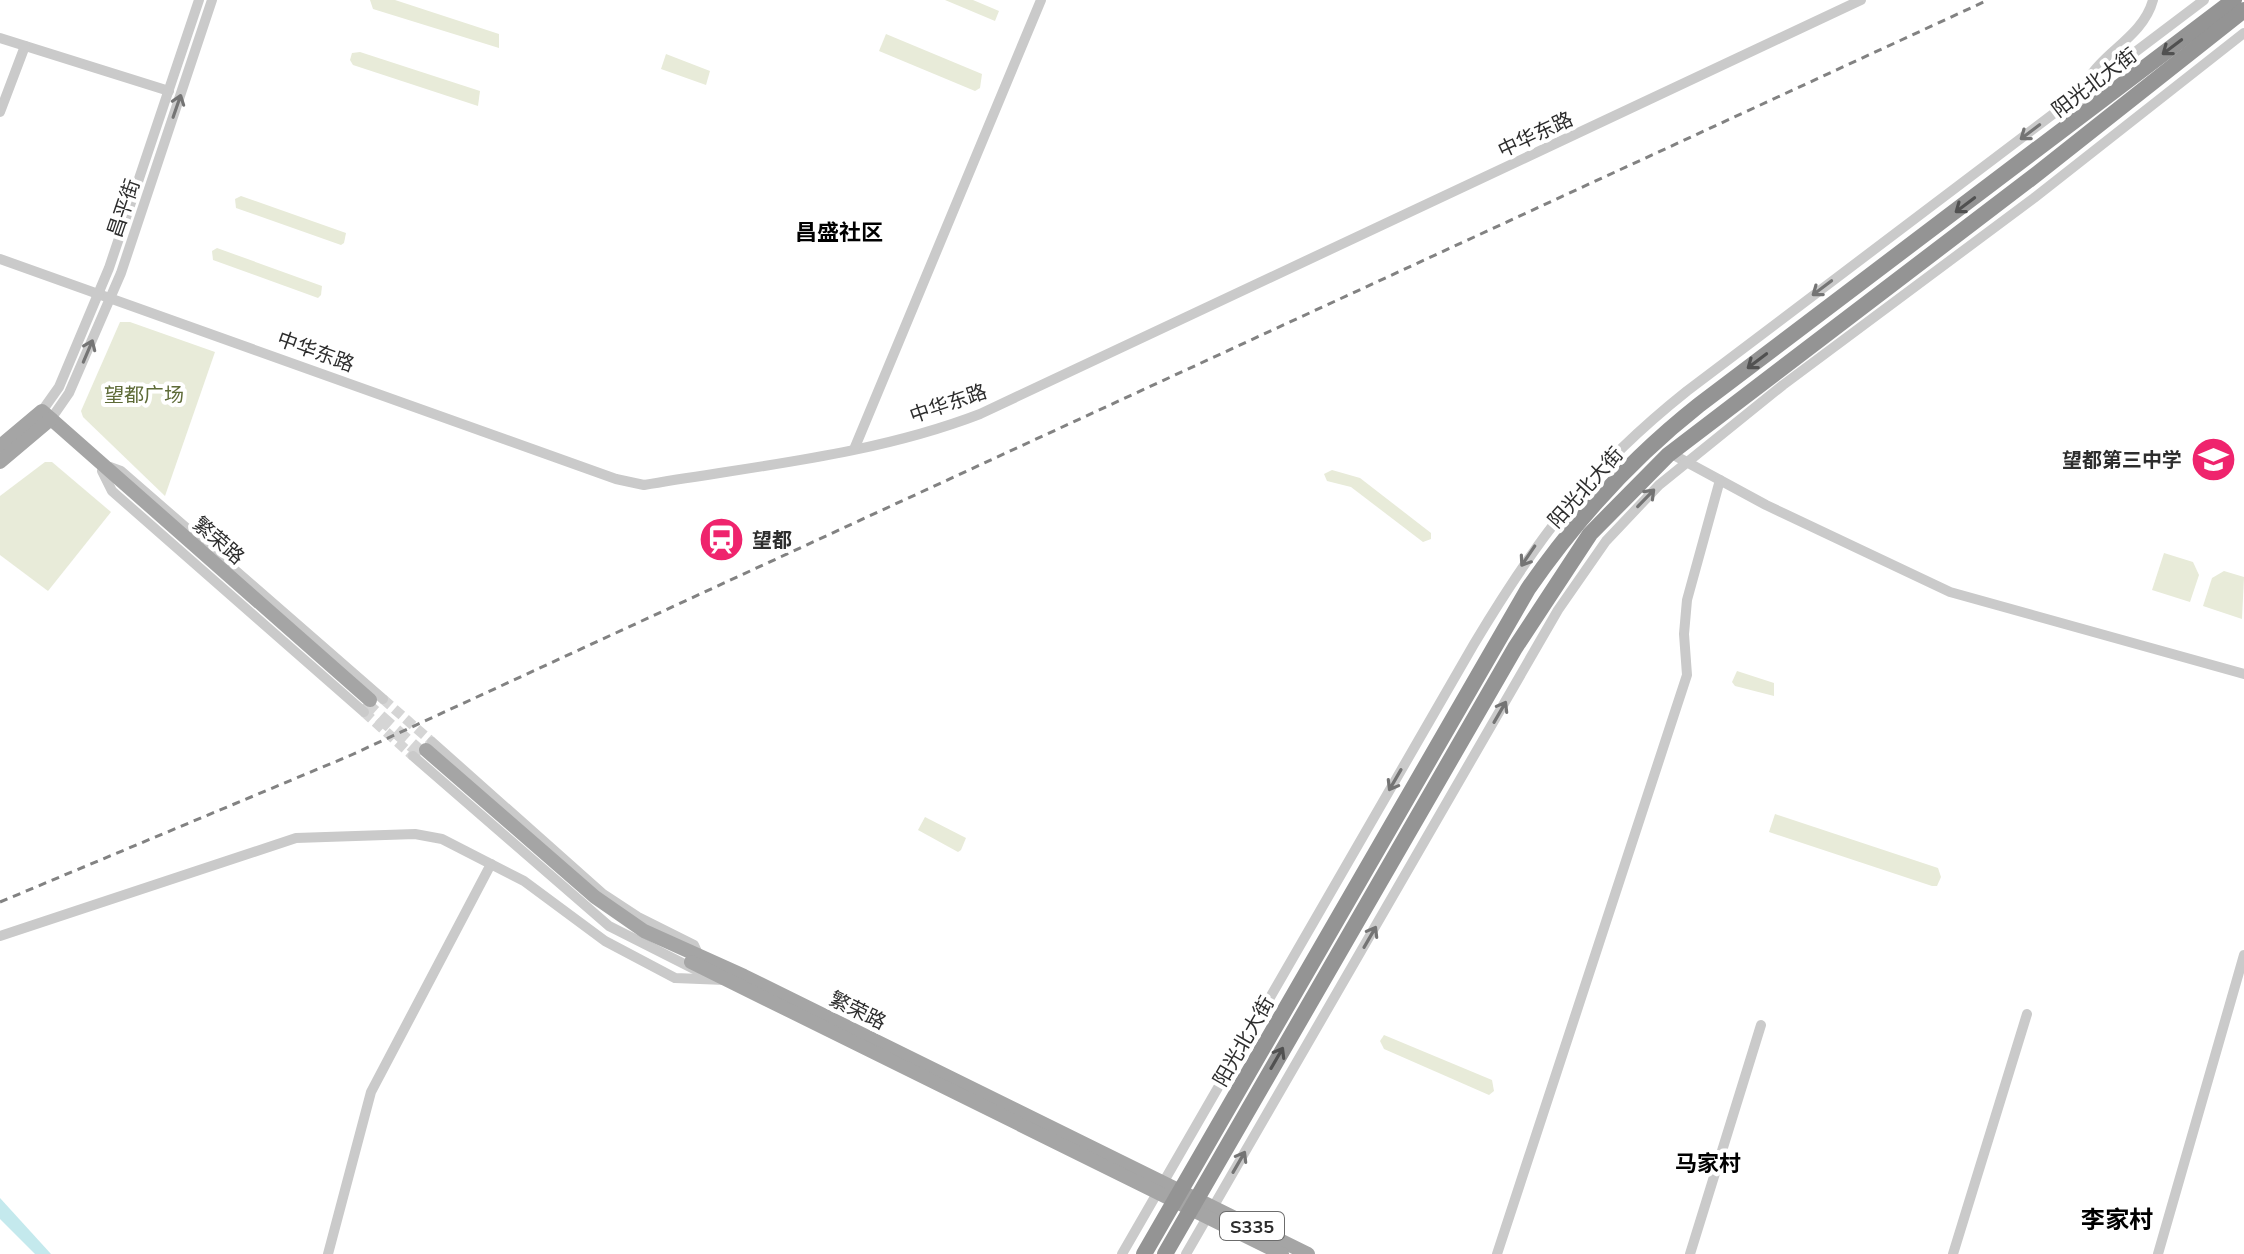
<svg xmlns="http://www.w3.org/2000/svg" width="2244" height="1254" font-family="Mulish,'Noto Sans SC',sans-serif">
<rect width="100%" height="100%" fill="#fff"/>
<g fill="#e8ebd9">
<polygon points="370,0 395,0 499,34 499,48 373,9"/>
<polygon points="945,0 973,0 999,11 995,21"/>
<polygon points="886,34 982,74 980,88 975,91 879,51"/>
<polygon points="360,52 480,91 478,106 353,65 350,60 352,53"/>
<polygon points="666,54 710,71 706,85 661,69"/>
<polygon points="241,196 346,233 344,243 341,245 236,208 235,199"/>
<polygon points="217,248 322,286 321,295 318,298 213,260 212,251"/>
<polygon points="120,322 130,322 215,352 165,496 83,417 81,411"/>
<polygon points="45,462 52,462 111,512 48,591 0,555 0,496"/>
<polygon points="1332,470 1360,478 1431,533 1431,539 1423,542 1351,487 1327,481 1324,474"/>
<polygon points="2164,553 2193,562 2199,575 2190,602 2152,590"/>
<polygon points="2224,571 2244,577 2242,619 2203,606 2212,578"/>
<polygon points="1737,671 1774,683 1774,696 1735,686 1732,682"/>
<polygon points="1775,814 1938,868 1941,877 1937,886 1932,886 1769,832"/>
<polygon points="925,817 966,838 961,850 958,852 918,830"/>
<polygon points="1384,1035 1492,1080 1494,1091 1489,1095 1384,1049 1380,1041"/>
</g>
<polygon fill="#c4e9ed" points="0,1198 51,1254 35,1254 0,1219"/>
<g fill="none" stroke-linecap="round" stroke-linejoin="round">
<g stroke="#d5d5d5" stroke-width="10" stroke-dasharray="10 5" stroke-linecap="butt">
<polyline points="383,699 432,742"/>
<polyline points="364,712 413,756"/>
</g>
<polyline stroke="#d5d5d5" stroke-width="14" stroke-dasharray="14 7" stroke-linecap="butt" points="364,703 422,754"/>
<g stroke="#cacaca" stroke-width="10">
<polyline points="0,38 169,91"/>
<path d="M2087 111C2070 62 2140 49 2153 0"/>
<polyline points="0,112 25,46"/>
<path d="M0 259 616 479 644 485C755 466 874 455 980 414L1861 0"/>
<polyline points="42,411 59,387 109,268 199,0"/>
<polyline points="51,419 69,393 121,273 212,0"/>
<polyline points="855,447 1041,0"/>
<polyline points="1670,453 1766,505 1950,592 2244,674"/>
<polyline points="110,467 121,471 383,699"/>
<polyline points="102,471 112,491 364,712"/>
<polyline points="432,742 603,894 638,917 694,945 699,956"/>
<polyline points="413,756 609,926 700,972"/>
<polyline points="0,936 296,838 415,834 442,839 524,881 605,941 675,978 725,980"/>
<polyline points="328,1254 371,1092 491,864"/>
<path d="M1122 1254 1474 644C1538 537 1589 469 1687 391L2204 0"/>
<polyline points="1186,1254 1558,610 1606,541 1659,485 1783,385 2034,198 2244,33"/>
<polyline points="1497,1254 1687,675 1684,634 1687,600 1720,480"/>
<polyline points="1690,1254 1761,1025"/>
<polyline points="1953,1254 2027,1014"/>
<polyline points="2158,1254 2244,955"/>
</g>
<g stroke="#a5a5a5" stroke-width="14">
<polyline points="0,446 42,411 370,700"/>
<polyline points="0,462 51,419"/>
<polyline points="426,750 595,897 644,931 744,976 1308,1254"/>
<polyline points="691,962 1282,1254"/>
</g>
<g stroke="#949494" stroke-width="16">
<path d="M1144 1254 1528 589C1577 518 1632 458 1699 405L2234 0"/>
<polyline points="1165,1254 1515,648 1590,534 1668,455 2038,173 2244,10"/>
</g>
<polyline stroke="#828282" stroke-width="3" stroke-dasharray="8 6" stroke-linecap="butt" points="0,902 349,756 1988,0"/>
</g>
<defs><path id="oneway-shaft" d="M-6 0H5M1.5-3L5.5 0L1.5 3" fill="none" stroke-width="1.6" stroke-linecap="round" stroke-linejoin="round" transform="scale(2)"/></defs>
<g stroke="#515151">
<use href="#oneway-shaft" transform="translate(2172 47) rotate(143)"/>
<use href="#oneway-shaft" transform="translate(1965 205) rotate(143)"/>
<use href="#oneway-shaft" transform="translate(1757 361) rotate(143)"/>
<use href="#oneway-shaft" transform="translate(1277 1058) rotate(-60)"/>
</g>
<g stroke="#747474">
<use href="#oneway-shaft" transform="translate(177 106) rotate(-71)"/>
<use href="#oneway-shaft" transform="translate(2030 132) rotate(143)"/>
<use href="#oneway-shaft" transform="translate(1822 288) rotate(143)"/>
<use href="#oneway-shaft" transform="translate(88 351) rotate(-67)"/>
<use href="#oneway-shaft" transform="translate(1646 498) rotate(-46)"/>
<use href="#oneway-shaft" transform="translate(1528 556) rotate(124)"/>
<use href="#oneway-shaft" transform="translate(1500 712) rotate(-60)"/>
<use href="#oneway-shaft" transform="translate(1395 780) rotate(120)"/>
<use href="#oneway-shaft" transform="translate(1370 937) rotate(-60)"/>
<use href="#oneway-shaft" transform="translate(1239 1162) rotate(-60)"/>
</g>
<defs>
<symbol id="school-disc" viewBox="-11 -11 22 22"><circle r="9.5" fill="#ef246d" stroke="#fff"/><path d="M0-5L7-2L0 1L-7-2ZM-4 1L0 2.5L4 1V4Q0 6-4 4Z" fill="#fff"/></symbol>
<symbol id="station-disc" viewBox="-11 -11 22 22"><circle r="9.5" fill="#ef246d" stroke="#fff"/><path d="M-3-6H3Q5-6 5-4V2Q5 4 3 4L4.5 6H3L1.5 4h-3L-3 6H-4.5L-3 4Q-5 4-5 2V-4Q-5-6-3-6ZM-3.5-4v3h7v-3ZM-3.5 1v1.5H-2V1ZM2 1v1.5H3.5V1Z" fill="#fff"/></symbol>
</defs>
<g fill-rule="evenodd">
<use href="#school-disc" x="2188" y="434" width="51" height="51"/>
<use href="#station-disc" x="696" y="514" width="51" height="51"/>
</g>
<g text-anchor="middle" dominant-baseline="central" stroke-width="8" stroke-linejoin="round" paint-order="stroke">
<rect fill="#fff" stroke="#6c6c6c" stroke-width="2" x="1220" y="1212" width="64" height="28" rx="6"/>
<g font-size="18" font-weight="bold" fill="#2d2d2d">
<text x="1252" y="1226">S335</text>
</g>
<g font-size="20" fill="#2d2d2d" stroke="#fff">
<text transform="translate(2094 82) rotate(-37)">阳光北大街</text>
<text transform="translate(1535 134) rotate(-25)">中华东路</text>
<text transform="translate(123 208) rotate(-71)">昌平街</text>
<text transform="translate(316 351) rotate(20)">中华东路</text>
<text transform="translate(948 403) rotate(-19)">中华东路</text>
<text transform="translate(1585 487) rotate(-48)">阳光北大街</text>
<text transform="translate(219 540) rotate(41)">繁荣路</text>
<text transform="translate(858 1010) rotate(26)">繁荣路</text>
<text transform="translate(1243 1041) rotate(-60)">阳光北大街</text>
</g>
<g font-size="20" fill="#5e6b38" stroke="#fff">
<text x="144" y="394">望都广场</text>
</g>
<g font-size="20" font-weight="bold" fill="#2d2d2d" stroke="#fff" text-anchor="end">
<text x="2182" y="459">望都第三中学</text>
<text x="752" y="539" text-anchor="start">望都</text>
</g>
<g font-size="22" font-weight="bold" fill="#000" stroke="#fff">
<text x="839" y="232">昌盛社区</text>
<text x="1708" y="1163">马家村</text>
</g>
<g font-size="24" font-weight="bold" fill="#000" stroke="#fff">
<text x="2117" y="1219">李家村</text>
</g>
</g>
</svg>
